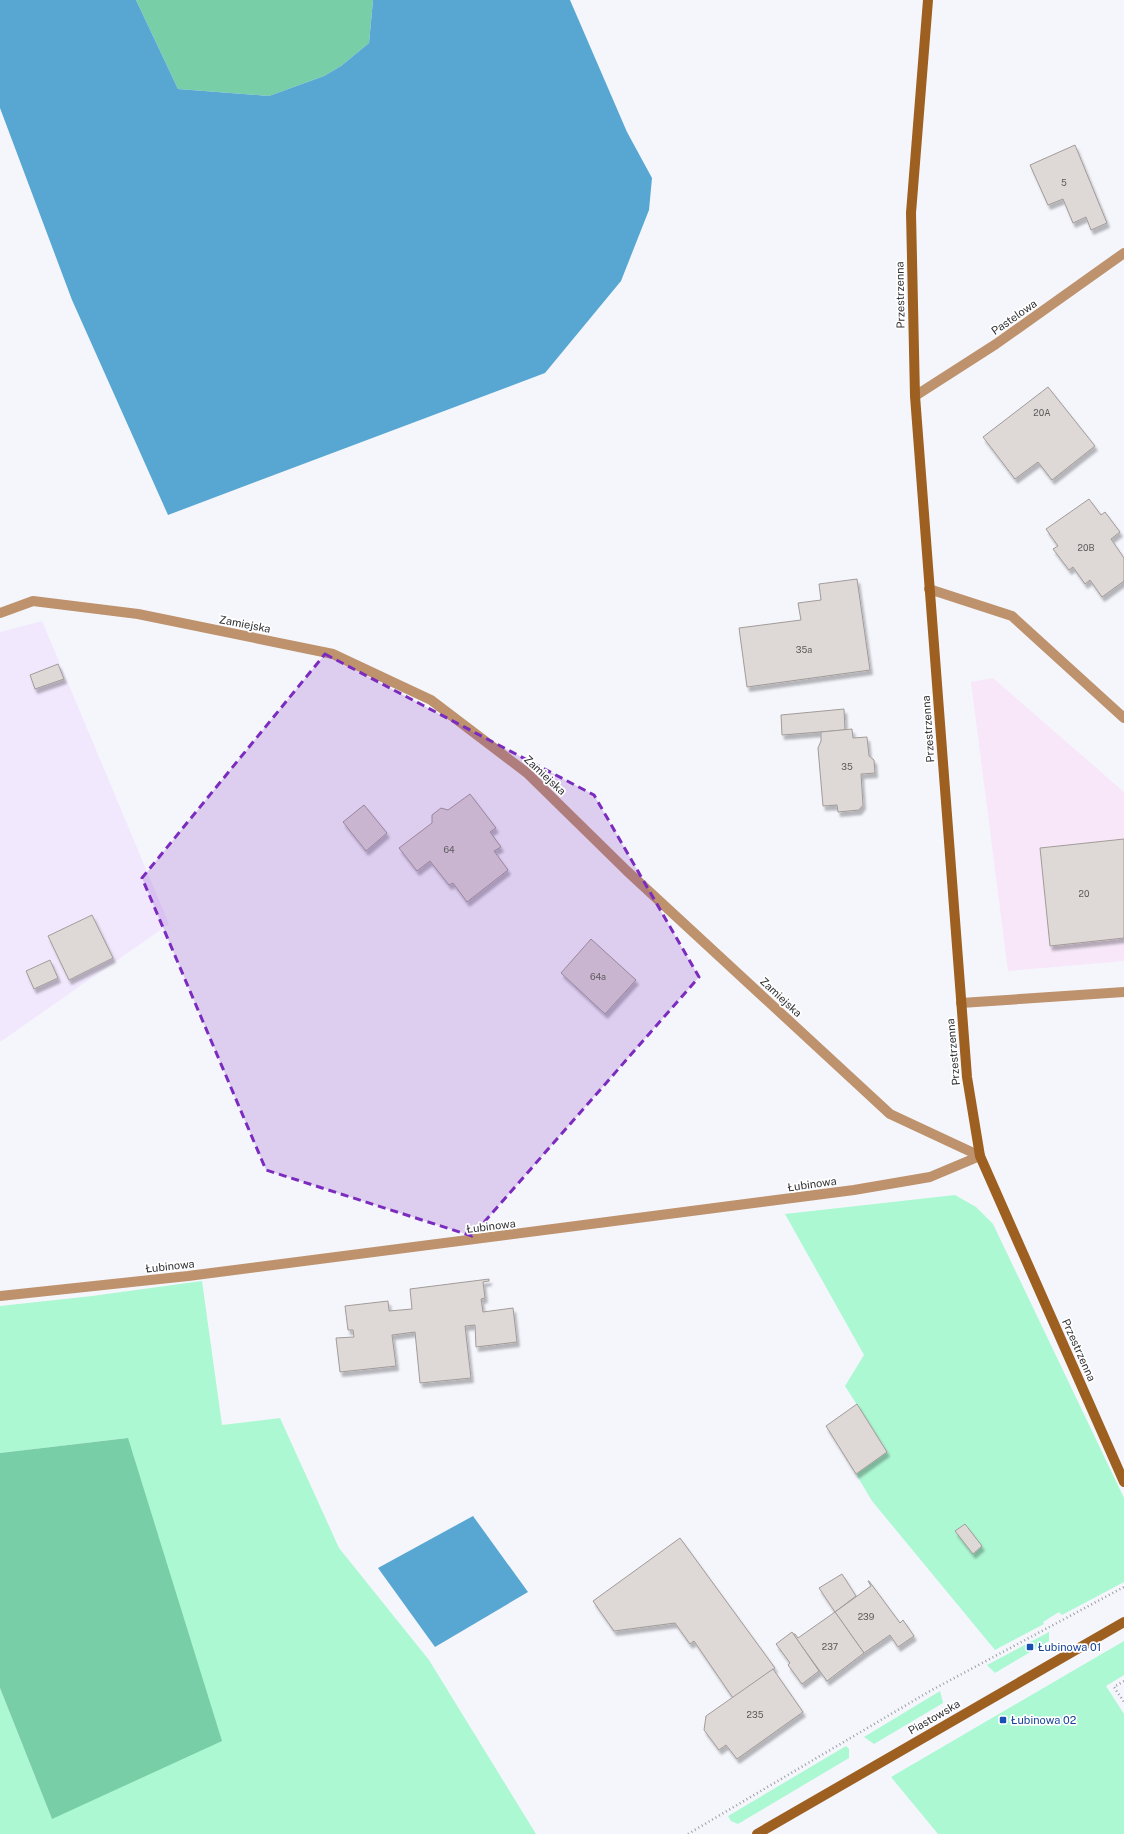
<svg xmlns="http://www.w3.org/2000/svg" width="1124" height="1834" font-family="'Public Sans',sans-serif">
<defs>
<filter id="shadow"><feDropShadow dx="2.5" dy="4.5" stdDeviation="1" flood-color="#0004"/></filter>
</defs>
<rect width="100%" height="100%" fill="#f5f6fc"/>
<polygon fill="#f7e7f9" points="993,678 1124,792 1124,961 1008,971 971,682"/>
<polygon fill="#f1e8fe" points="42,621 169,924 0,1042 0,632"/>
<g fill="#acf8d3">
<polygon points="955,1195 976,1207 993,1224 1124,1498 1124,1582 1062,1615 1059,1612 1043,1622 1044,1624 995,1650 872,1501 856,1474 887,1452 845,1386 864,1355 785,1214"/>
<polygon points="202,1281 222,1425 280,1418 339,1548 429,1660 536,1834 0,1834 0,1688 52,1819 128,1438 0,1453 0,1306 92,1296"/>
<polygon points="1049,1632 1049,1641 995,1673 987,1665"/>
<polygon points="1124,1641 1124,1675 1106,1686 1124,1714 1124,1834 938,1834 891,1777"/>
<polygon points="940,1691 943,1703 874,1744 864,1737"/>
<polygon points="846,1746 849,1749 849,1758 738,1824 731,1821 728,1816"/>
</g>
<g fill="#78cea7">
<polygon points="136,0 373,0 369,43 341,66 324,76 269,96 178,89"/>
<polygon points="128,1438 222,1741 52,1819 0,1688 0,1453"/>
</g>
<g fill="#58a7d3">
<polygon points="0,0 136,0 178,89 269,96 324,76 341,66 369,43 373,0 570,0 627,132 652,178 649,210 621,281 545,373 168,515 72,300 0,108"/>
<polygon points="473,1516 528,1592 435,1647 378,1568"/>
</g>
<g fill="#ded8d6" stroke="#a19b99" filter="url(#shadow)">
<polygon points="1075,145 1107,223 1091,230 1086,217 1073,223 1063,199 1048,205 1030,165"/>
<polygon points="1048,387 1095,446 1052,480 1038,462 1015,479 983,437"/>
<polygon points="1089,499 1101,515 1105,512 1120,532 1111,539 1124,558 1124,581 1102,597 1090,580 1085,584 1073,567 1069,570 1053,549 1058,546 1046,529"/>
<polygon points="857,579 870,670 747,687 739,628 801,620 798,603 821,600 819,584"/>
<polygon points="58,664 64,679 35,689 30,675"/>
<polygon points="844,709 845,730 782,735 781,715"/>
<polygon points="852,729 853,738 867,737 869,756 874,760 875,773 861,774 863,805 859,810 838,812 837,805 823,806 818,748 821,741 821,732"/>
<polygon points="470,794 496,828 490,832 501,847 494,851 508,870 467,902 453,883 449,885 430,861 417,871 399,848 432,823 432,815 441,808 448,810"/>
<polygon points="364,805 387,833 366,851 343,822"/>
<polygon points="1124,839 1124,938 1050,946 1040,848"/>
<polygon points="92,915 113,958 69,980 48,936"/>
<polygon points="591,939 636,980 605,1014 561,973"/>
<polygon points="50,960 58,978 34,989 26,971"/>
<polygon points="489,1279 489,1281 483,1282 485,1298 481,1299 483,1312 513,1308 517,1342 476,1347 475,1325 465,1326 471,1378 420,1383 415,1332 392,1335 396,1366 340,1372 336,1338 354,1337 353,1330 348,1330 345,1306 388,1301 389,1311 412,1309 410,1289"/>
<polygon points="857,1404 887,1452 856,1474 826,1426"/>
<polygon points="965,1524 982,1546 973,1554 955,1531"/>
<polygon points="680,1538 775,1668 733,1698 694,1641 690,1644 675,1623 614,1631 593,1601"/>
<polygon points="842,1574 856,1596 835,1612 819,1588"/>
<polygon points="868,1581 869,1581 900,1623 903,1620 914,1636 898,1647 890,1635 864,1653 835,1612 871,1586"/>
<polygon points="835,1612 864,1653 827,1681 793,1634 795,1634 798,1638"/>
<polygon points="792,1632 819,1671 802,1684 788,1665 790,1663 776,1644"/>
<polygon points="773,1669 803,1712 737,1759 726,1745 719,1750 704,1730 706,1716"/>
</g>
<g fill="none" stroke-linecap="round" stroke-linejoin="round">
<g stroke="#9c9da1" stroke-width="2.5" stroke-dasharray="1 3" stroke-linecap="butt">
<polyline points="1124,1681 1114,1687 1124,1702"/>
<polyline points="688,1834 930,1691 1124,1587"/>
</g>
<polyline stroke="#bd926d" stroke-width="10" points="961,1003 1124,992"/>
<g stroke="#bd926d" stroke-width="10">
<polyline points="915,396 996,344 1124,253"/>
<polyline points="929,589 1012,616 1124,718"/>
<polyline points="0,613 33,601 138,614 333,654 431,700 527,773 627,871 890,1114 980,1156"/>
<polyline points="0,1296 188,1276 854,1190 930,1177 980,1156"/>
</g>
<g stroke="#9e6021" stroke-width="10">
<polyline points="928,0 911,213 915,396 967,1077 980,1156 1124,1482"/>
<polyline points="757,1834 1124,1622"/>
</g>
</g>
<path fill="#7b2cbf" fill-opacity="0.2" stroke="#7b2cbf" stroke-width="3" stroke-dasharray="8 5" stroke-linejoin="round" d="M325 654 594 795 699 977 472 1236 266 1170 142 878Z"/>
<g fill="#1a4fb4" stroke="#fff" stroke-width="1.5">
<rect x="1026" y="1643" width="8" height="8" rx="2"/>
<rect x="999" y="1716" width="8" height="8" rx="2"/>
</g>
<g text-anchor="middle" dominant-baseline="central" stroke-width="3.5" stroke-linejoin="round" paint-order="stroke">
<g font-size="9" fill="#5c5b5c">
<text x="1064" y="182">5</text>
<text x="1042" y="412">20A</text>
<text x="1086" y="547">20B</text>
<text x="804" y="649">35a</text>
<text x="847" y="766">35</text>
<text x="449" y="849">64</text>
<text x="1084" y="893">20</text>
<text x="598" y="976">64a</text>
<text x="866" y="1616">239</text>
<text x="830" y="1646">237</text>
<text x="755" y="1714">235</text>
</g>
<g font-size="11" fill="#313134" stroke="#fff">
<text transform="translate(900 295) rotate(-91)">Przestrzenna</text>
<text transform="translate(1014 317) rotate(-35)">Pastelowa</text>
<text transform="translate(245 624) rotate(11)">Zamiejska</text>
<text transform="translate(928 729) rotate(-94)">Przestrzenna</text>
<text transform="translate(545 775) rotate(43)">Zamiejska</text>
<text transform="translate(781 997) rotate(43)">Zamiejska</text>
<text transform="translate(953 1052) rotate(-95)">Przestrzenna</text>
<text transform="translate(812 1184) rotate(-8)">Łubinowa</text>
<text transform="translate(491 1226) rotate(-7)">Łubinowa</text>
<text transform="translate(170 1266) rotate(-6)">Łubinowa</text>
<text transform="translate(1079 1350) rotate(66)">Przestrzenna</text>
<text transform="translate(934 1717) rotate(-30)">Piastowska</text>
</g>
<g font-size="11" fill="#164399" stroke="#fff" text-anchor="start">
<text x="1038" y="1647">Łubinowa 01</text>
<text x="1011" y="1720">Łubinowa 02</text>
</g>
</g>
</svg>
